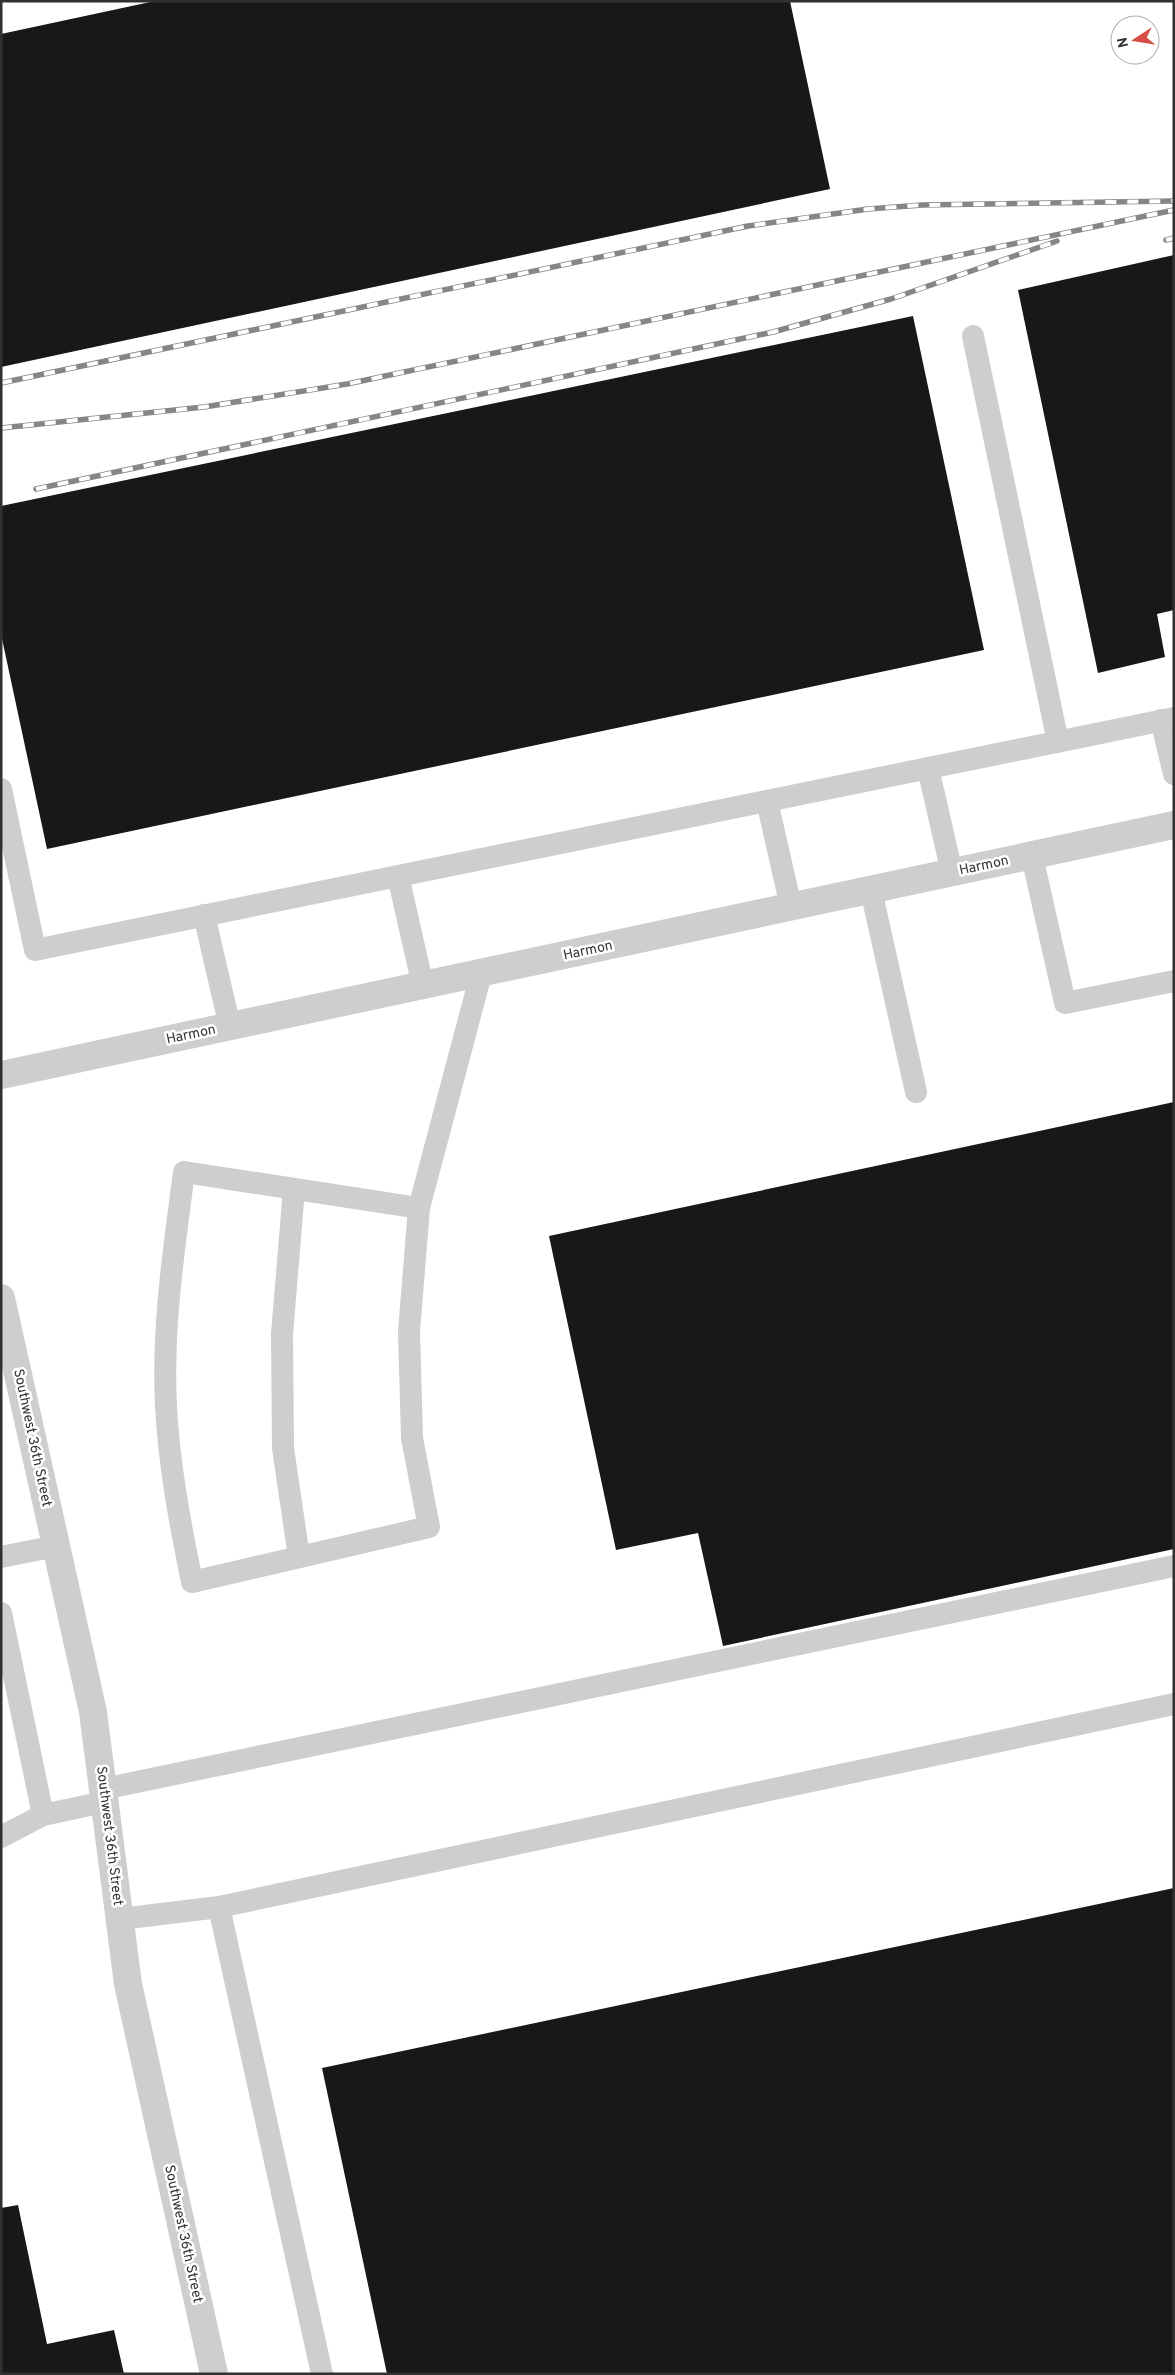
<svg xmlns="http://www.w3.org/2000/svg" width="1175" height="2375" font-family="Overpass,sans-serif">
<rect width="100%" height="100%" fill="#fff"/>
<g fill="#181818">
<polygon points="155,1 790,1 830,189 1,367 1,34"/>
<polygon points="1174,255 1174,610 1157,614 1165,657 1098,673 1018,290"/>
<polygon points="913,316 984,650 47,849 1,634 1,506"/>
<polygon points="1174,1102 1174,1549 723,1646 698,1533 616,1550 549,1236"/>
<polygon points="1174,1888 1174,2374 387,2374 322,2068"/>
<polygon points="18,2205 47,2344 114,2330 124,2374 1,2374 1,2208"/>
</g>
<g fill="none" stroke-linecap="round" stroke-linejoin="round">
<g stroke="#cecece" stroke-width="22">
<polyline points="973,336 1058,742"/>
<polyline points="1161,720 1174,774"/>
<polyline points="928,768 952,873"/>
<polyline points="1,789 35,950 1174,718"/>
<polyline points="767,801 791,907"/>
<polyline points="1032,856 1065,1003 1174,981"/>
<polyline points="398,876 423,986"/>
<polyline points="871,890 916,1092"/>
<polyline points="204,915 230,1027"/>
<path d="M184 1172 419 1208 409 1331 412 1438 429 1527 192 1582C180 1523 169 1465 166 1406 162 1327 174 1249 184 1172Z"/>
<polyline points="294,1189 282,1334 283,1448 299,1557"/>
<polyline points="419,1208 481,974"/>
<polyline points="1,1557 56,1546"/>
<polyline points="1,1613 43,1815 104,1802"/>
<polyline points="103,1789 1174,1566"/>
<polyline points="1,1837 43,1815"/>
<polyline points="219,1907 1174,1704"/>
<polyline points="120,1919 219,1907 322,2374"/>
</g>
<g stroke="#cecece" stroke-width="28">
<polyline points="1,1075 1174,825"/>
<polyline points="1,1298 93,1712 128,1984 214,2374"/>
</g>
<defs>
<g id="rail">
<polyline points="1166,240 1174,238"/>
<polyline points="1,383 748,226 868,209 922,205 1174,201"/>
<polyline points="1,428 204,407 347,384 1174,210"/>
<polyline points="36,489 773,332 891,299 1057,241"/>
</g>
</defs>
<use href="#rail" stroke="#868686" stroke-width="5.5"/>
<use href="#rail" stroke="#fff" stroke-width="4" stroke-dasharray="11" stroke-linecap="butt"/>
</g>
<g text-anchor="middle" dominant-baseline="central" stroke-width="5" stroke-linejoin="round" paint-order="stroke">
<g font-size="14" fill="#313131" stroke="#fff">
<text transform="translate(984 866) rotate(-12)">Harmon</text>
<text transform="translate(588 951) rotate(-12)">Harmon</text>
<text transform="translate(191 1035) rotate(-12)">Harmon</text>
<text transform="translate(32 1438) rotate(78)">Southwest 36th Street</text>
<text transform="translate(109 1836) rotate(83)">Southwest 36th Street</text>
<text transform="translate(183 2234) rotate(78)">Southwest 36th Street</text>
</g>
</g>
<rect width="1175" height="2375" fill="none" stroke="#313131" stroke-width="5"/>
<g transform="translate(1135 40) rotate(258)"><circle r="24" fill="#ffffff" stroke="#adadad"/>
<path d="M0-4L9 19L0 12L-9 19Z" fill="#d64d45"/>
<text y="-8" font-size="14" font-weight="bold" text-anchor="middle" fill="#313131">N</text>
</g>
</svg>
